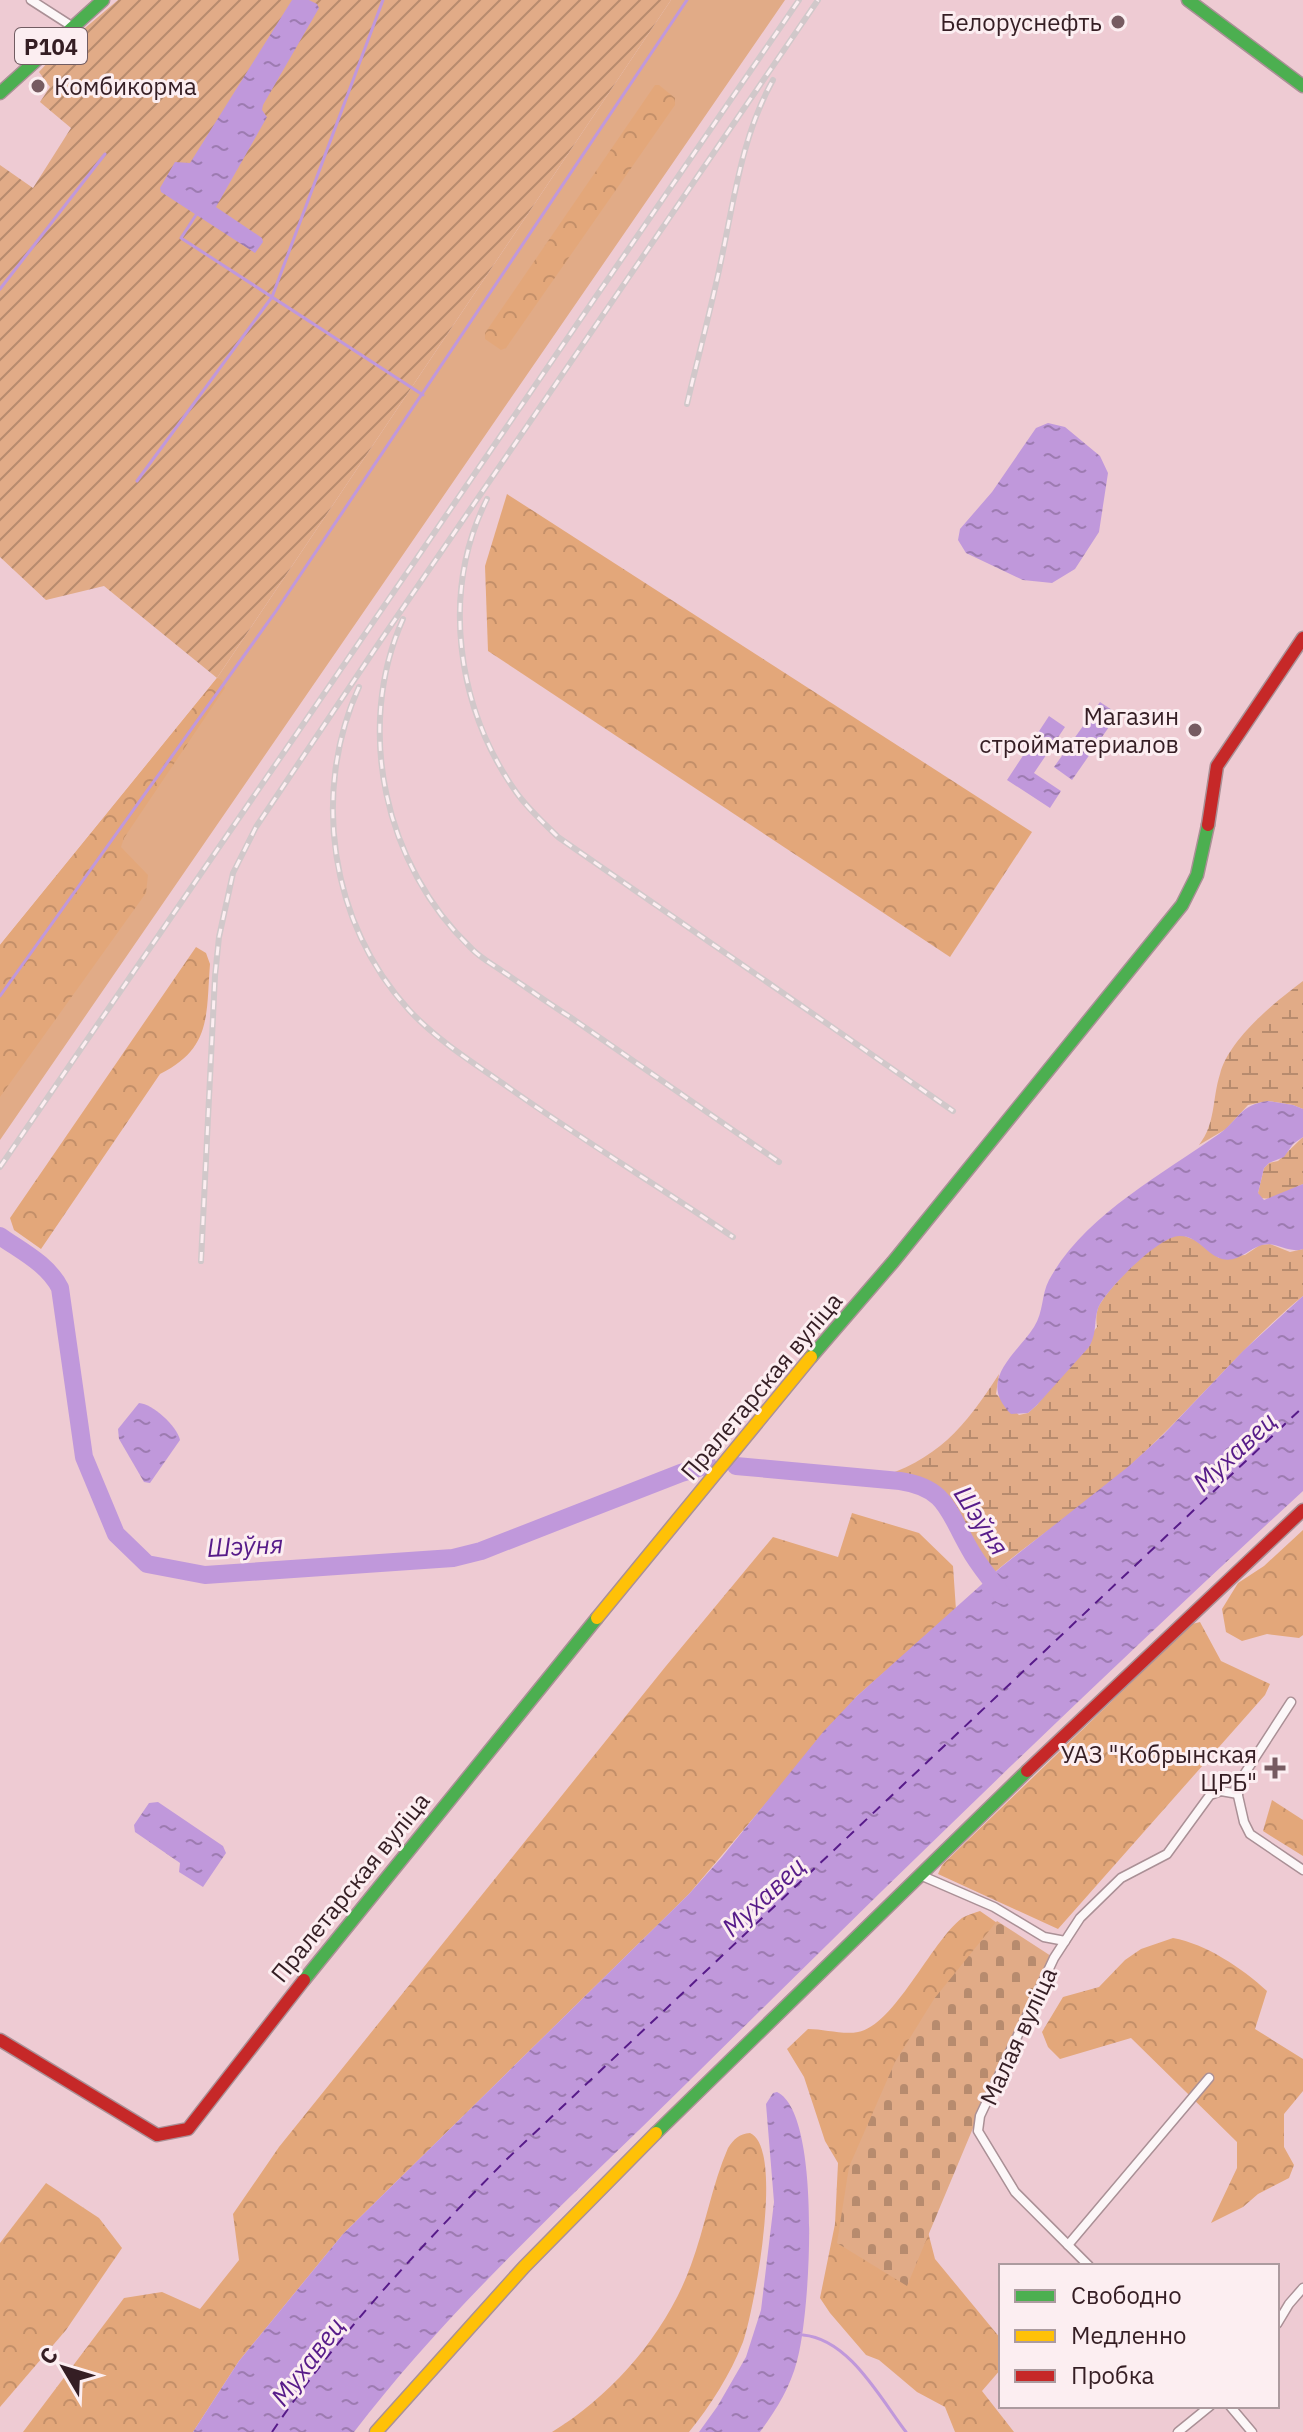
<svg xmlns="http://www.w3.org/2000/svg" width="1303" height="2432" font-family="'IBM Plex Sans',sans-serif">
<defs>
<pattern id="forest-crowns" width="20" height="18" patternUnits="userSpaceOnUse" patternTransform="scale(2)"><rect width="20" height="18" fill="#e3a77a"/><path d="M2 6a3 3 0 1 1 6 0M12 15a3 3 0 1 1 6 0" fill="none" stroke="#c38f69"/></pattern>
<pattern id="wetland-marsh" width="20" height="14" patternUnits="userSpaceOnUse" patternTransform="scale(2)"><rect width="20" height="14" fill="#e1ab87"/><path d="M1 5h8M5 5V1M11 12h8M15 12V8" fill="none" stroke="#b78b6e"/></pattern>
<pattern id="cemetery-stones" width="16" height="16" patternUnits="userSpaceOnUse" patternTransform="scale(2)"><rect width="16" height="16" fill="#e1ab87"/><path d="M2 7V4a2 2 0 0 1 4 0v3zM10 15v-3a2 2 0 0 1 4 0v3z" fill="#b78b6e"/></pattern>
<pattern id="garden-furrows" width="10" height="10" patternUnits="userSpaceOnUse" patternTransform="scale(2)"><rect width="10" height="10" fill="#e1ab87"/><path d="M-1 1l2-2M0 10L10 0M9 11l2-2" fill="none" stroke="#b78b6e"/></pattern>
<pattern id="water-ripples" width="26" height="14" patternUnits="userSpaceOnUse" patternTransform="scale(2)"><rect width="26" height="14" fill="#c098db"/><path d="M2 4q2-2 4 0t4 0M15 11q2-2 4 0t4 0" fill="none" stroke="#9d7bb1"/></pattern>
</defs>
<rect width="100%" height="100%" fill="#eecbd3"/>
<polygon fill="#e1ab87" points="671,0 785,0 0,1140 0,945 217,678"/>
<g fill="url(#forest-crowns)">
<polygon points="655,85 659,85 675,98 675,105 506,348 501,350 485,339 485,333"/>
<polygon points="507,494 1032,832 950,957 488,651 485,566"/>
<polygon points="217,678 222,680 225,688 124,838 121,847 148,875 146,893 0,1097 0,945"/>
<path d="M196 947 206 953 210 964C206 1015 212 1048 160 1074L41 1249 14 1230 10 1218Z"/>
<polygon points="852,1513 919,1533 953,1566 956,1610 857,1696 689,1894 343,2234 239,2361 193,2432 23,2432 124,2298 162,2292 200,2309 239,2260 233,2214 279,2147 666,1666 773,1537 838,1557"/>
<polygon points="1303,1530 1303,1635 1299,1638 1267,1634 1242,1641 1226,1632 1222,1609 1238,1583 1264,1566"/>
<polygon points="1200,1622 1221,1661 1270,1684 1265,1695 1058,1929 938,1874 942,1865 1192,1624"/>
<polygon points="1272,1800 1303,1820 1303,1856 1263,1831"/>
<path d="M980 1911 1046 1957 976 2105 928 2232 935 2259 1001 2339V2369L982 2391 1014 2432H955L945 2407 917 2392 879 2360 866 2355 830 2313 820 2298 835 2224 838 2163 825 2141 804 2077 787 2049 808 2029C824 2029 843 2035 858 2032 894 2026 931 1942 962 1918 967 1915 974 1913 980 1911Z"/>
<path d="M1173 1938C1206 1944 1242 1968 1267 1991L1255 2029 1303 2059V2091L1284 2114V2147L1294 2165 1289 2178 1258 2194 1243 2207 1211 2223 1237 2168V2142L1131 2038 1060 2059 1048 2047 1042 2032 1063 1997 1099 1987 1125 1960 1141 1949Z"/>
<path d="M750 2133C785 2148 754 2310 743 2342 730 2375 711 2405 689 2432H552C613 2395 667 2332 691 2265 705 2227 712 2185 728 2148 734 2139 739 2134 750 2133Z"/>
<polygon points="46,2183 99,2218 122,2248 66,2330 0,2407 0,2243"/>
</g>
<g fill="url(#wetland-marsh)">
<path d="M1303 981V1109L1293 1105 1268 1101 1248 1105 1226 1129 1199 1145C1216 1123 1212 1099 1220 1074 1229 1039 1275 1002 1303 981Z"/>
<polygon points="1303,1137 1303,1184 1272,1199 1260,1198 1258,1193 1264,1168 1269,1163 1278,1161"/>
<path d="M1182 1235 1195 1240 1219 1258 1245 1255 1260 1245 1270 1244 1290 1252 1303 1249V1296C1241 1347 1192 1409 1133 1463 1088 1505 1035 1537 989 1577L976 1560 944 1502 932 1490 917 1484 874 1479C937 1461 965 1427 999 1374L996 1394 1019 1415 1028 1413 1037 1405 1097 1327C1096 1320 1096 1315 1098 1308 1105 1291 1152 1243 1170 1237 1174 1235 1178 1236 1182 1235Z"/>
</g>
<polygon fill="url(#cemetery-stones)" points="997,1921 1051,1956 991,2085 907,2286 837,2243 849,2167 895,2062 934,1999"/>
<polygon fill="url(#garden-furrows)" points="118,0 671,0 217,678 104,586 46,600 0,557 0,165 33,188 71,128 40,102 50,87 39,72 58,51"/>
<g fill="url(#water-ripples)">
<polygon points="292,0 309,0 317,4 319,8 263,105 262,110 267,117 216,207 262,238 263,242 255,253 161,192 160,188 175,162 190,163"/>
<polygon points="1048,423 1065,427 1100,456 1108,473 1099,532 1075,569 1052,583 1023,580 966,553 958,540 960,529 992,492 1036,428"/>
<polygon points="1100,702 1118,714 1072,780 1054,767"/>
<polygon points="1049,716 1065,727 1034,773 1061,791 1050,808 1007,780"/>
<path d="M1268 1101 1293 1105 1303 1109V1137L1293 1144 1284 1157 1269 1163 1264 1168 1258 1193 1264 1200 1303 1184V1249C1288 1254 1276 1241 1262 1245 1248 1249 1238 1263 1222 1259 1207 1255 1198 1236 1180 1236 1160 1235 1108 1288 1099 1306 1093 1320 1098 1332 1089 1347L1037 1405 1028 1413 1011 1414C977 1380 1015 1356 1034 1327 1044 1311 1041 1295 1049 1280 1084 1216 1161 1175 1219 1134 1240 1119 1239 1105 1268 1101Z"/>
<path d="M1303 1296V1491C1094 1683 890 1882 688 2082 574 2195 452 2304 354 2432H193L239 2361 343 2234 689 1894 722 1857 823 1732 857 1696 1000 1568 1129 1466 1163 1435 1243 1351Z"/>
<path d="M139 1403C153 1404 177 1426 180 1440L150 1483 144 1482 119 1439 118 1429Z"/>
<polygon points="158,1802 223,1846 226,1853 203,1887 179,1872 180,1863 135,1832 134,1825 149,1803"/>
<path d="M777 2092C823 2114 810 2317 797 2361 790 2388 776 2410 760 2432H699L717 2407 746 2357 761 2310 774 2202 766 2104 773 2093Z"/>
</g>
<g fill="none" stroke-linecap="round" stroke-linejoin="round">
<g stroke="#c098db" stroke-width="3">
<polyline points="196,215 181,238 423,395"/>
<polyline points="0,289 105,154"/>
<polyline points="137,481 272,297 383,0"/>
<polyline points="0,996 276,611 687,0"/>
<path d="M803 2335C849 2339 880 2398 906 2432"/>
</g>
<g stroke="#c098db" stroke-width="18">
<path d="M0 1236C21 1251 48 1264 60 1288L84 1457 116 1534 147 1564 205 1575 453 1558 481 1551 681 1473 708 1465"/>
<path d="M736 1466 900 1481C947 1488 948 1512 969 1548 978 1565 991 1579 1002 1595"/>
</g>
<path stroke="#571b89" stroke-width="2" stroke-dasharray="10 8" stroke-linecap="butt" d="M272 2432C340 2332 422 2245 507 2159L1303 1407"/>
<defs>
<g id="street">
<polyline points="31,0 73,27"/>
<polyline points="1291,1702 1236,1787 1244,1822 1250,1834 1303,1870"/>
<polyline points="920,1875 994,1907 1044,1937 1065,1941"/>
<polyline points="1068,2245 1209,2078"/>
<polyline points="1089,2266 1015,2192 978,2131 980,2116 1054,1958 1080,1918 1121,1878 1167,1854 1210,1795 1221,1791 1238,1794"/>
<polyline points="1277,2324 1289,2304 1303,2288"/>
<polyline points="1230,2406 1252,2432"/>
<polyline points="1178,2432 1210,2406"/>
</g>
<g id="fast">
<polyline points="1188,0 1303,86"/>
<polyline points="0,93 103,0"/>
<polyline points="811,1357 893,1262 1182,905 1197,875 1208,825"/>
<polyline points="304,1980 597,1618"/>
<polyline points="656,2133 1027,1771"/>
</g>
<g id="slow">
<polyline points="597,1618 811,1357"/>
<polyline points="376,2432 524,2267 656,2133"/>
</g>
<g id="jam">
<polyline points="1208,825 1217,766 1303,638"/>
<polyline points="1027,1771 1303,1510"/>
<polyline points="0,2040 157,2135 188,2129 304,1980"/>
</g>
</defs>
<use href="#street" stroke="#aa9096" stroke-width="11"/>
<use href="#fast" stroke="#aa9096" stroke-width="15"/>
<use href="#slow" stroke="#aa9096" stroke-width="15"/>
<use href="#jam" stroke="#aa9096" stroke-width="15"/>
<use href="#street" stroke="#fcf7f8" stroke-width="8"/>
<use href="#fast" stroke="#4caf50" stroke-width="12"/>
<use href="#slow" stroke="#ffc107" stroke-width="12"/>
<use href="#jam" stroke="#c62828" stroke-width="12"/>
<defs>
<g id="rail">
<path d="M687 404C698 357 711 309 721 261 734 200 742 135 773 80"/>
<path d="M487 499C440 593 457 708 516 792 528 809 544 823 558 837L953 1111"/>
<path d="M403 619C354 729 385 866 471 948 480 958 494 965 505 973 527 988 548 1003 570 1017 640 1065 709 1114 779 1162"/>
<path d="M359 687C311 792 330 924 409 1010 437 1040 472 1062 505 1085 579 1138 657 1185 733 1237"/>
<polyline points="0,1167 799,0"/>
<polyline points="201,1261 215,976 219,937 233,873 256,827 381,640 818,0"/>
</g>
</defs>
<use href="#rail" stroke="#d1c8ca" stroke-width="6"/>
<use href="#rail" stroke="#fceef1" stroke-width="3" stroke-dasharray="9" stroke-linecap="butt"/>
</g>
<g fill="#765b61" stroke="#fceef1" stroke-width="3">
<circle cx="1118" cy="22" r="8"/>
<circle cx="38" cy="86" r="8"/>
<circle cx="1195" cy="730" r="8"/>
<path d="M1271 1756h8v8h8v8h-8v8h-8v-8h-8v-8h8z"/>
</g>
<g text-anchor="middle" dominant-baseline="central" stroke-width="6" stroke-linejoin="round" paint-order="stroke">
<rect fill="#fceef1" stroke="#715c62" stroke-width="2" x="15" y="28" width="72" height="36" rx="6"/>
<g font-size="22" font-weight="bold" fill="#351e24">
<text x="51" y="46">Р104</text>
</g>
<g font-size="24" fill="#351e24" stroke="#fceef1" text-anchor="end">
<text x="1102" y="22">Белоруснефть</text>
<text x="54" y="86" text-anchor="start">Комбикорма</text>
<text x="1179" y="716">Магазин<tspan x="1179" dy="28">стройматериалов</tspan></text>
<text x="1257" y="1754">УАЗ "Кобрынская<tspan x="1257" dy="28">ЦРБ"</tspan></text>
</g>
<g font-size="24" fill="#351e24" stroke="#fceef1">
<text transform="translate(761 1386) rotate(-50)">Пралетарская вуліца</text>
<text transform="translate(350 1887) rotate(-51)">Пралетарская вуліца</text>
<text transform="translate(1018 2036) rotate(-65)">Малая вуліца</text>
</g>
<g font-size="26" font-style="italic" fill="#571b89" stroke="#fceef1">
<text transform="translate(1234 1451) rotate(-43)">Мухавец</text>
<text transform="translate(982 1520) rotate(57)">Шэўня</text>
<text transform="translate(245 1545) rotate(-3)">Шэўня</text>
<text transform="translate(763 1896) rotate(-43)">Мухавец</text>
<text transform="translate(307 2361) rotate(-53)">Мухавец</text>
</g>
</g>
<rect x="999" y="2264" width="280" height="144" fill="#fceef1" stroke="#ac9b9f" stroke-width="2"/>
<rect x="1015" y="2290" width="40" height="12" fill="#4caf50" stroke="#ac9b9f" stroke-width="2"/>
<text x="1071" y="2304" font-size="24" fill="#351e24">Свободно</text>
<rect x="1015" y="2330" width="40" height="12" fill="#ffc107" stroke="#ac9b9f" stroke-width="2"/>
<text x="1071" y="2344" font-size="24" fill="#351e24">Медленно</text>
<rect x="1015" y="2370" width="40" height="12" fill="#c62828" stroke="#ac9b9f" stroke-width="2"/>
<text x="1071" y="2384" font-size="24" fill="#351e24">Пробка</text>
<g transform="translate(64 2368) rotate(308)" stroke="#fceef1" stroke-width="6" paint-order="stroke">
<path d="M0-6L14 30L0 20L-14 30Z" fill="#351e24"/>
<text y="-12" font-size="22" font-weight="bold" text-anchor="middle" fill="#351e24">С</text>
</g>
</svg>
